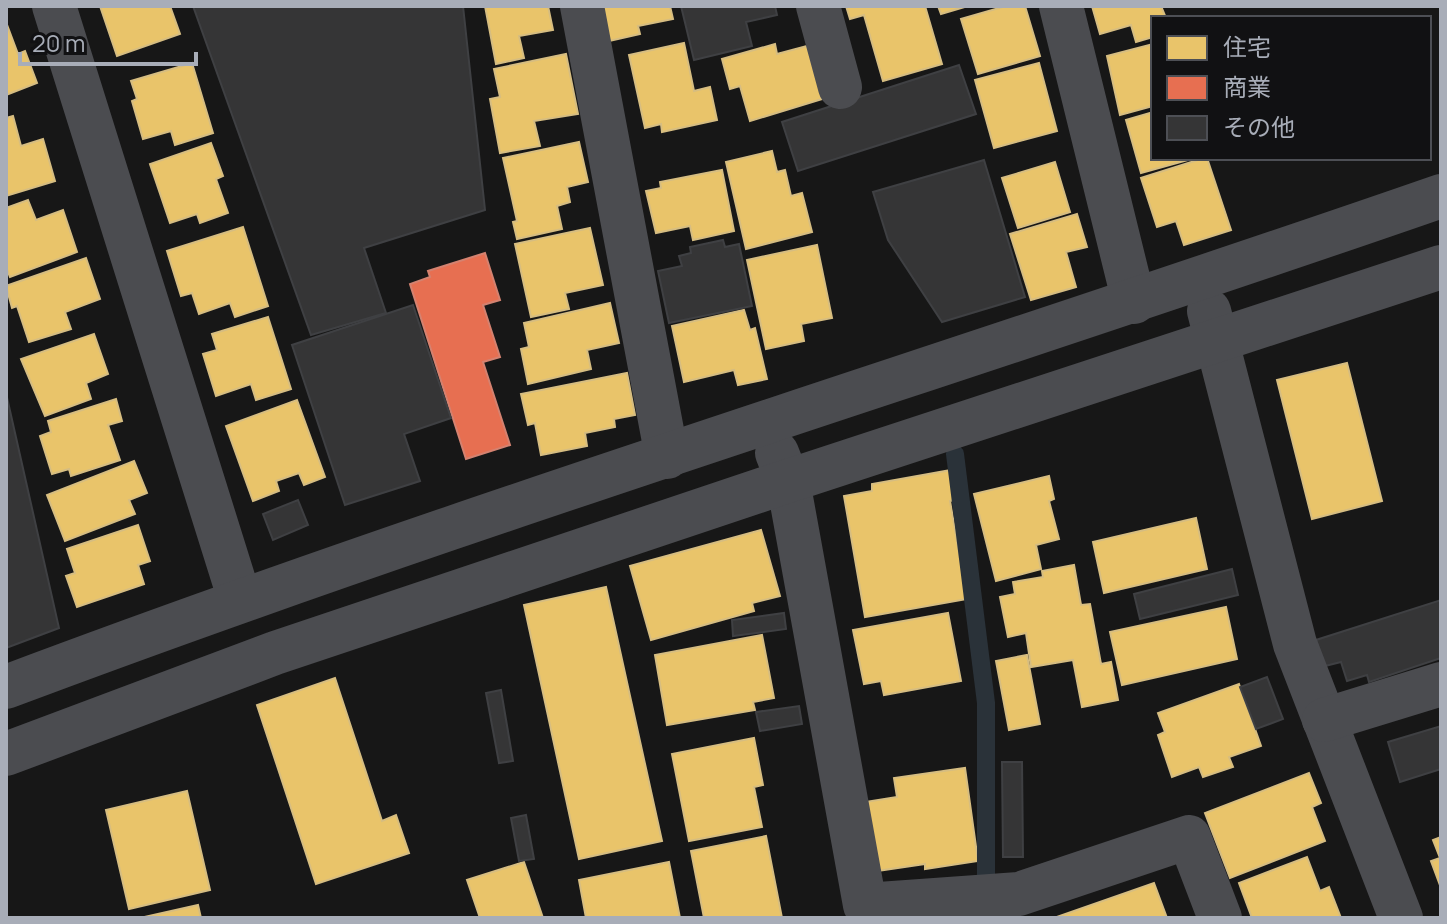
<svg xmlns="http://www.w3.org/2000/svg" width="1447" height="924" font-family="Manrope,'Noto Sans JP',sans-serif">
<rect width="100%" height="100%" fill="#171717"/>
<g fill="#e9c46a" stroke="#d6bd81" stroke-width="2">
<polygon points="100,6 170,6 180,34 117,56"/>
<polygon points="485,6 548,6 553,30 519,36 524,58 496,64"/>
<polygon points="602,6 670,6 673,19 638,26 640,34 609,41"/>
<polygon points="846,6 925,6 942,64 883,81 864,15 850,19"/>
<polygon points="938,6 968,6 941,14"/>
<polygon points="1006,6 1025,6 1040,56 978,74 961,19"/>
<polygon points="1092,6 1161,6 1166,18 1153,18 1153,37 1136,42 1131,25 1100,34"/>
<polygon points="6,22 18,54 25,51 37,83 6,95"/>
<polygon points="684,43 694,91 710,87 717,120 662,132 661,124 645,128 629,55"/>
<polygon points="775,44 777,54 807,46 822,99 750,121 740,86 730,89 722,59"/>
<polygon points="1153,44 1153,106 1120,115 1107,56"/>
<polygon points="566,54 578,114 534,121 540,146 500,153 490,99 500,97 494,69"/>
<polygon points="192,63 213,133 175,145 171,131 143,139 132,101 137,99 131,81"/>
<polygon points="1039,63 1057,131 994,148 975,80"/>
<polygon points="1153,112 1153,158 1195,158 1141,173 1126,120"/>
<polygon points="13,116 21,146 43,139 55,181 6,196 6,118"/>
<polygon points="579,142 588,182 567,187 570,202 557,206 562,229 517,239 513,222 517,221 503,158"/>
<polygon points="211,143 223,176 216,179 228,213 200,223 197,214 170,223 150,164"/>
<polygon points="772,151 777,172 785,170 791,196 802,193 812,232 746,249 726,162"/>
<polygon points="1204,158 1207,158 1231,230 1184,245 1176,221 1157,227 1141,178"/>
<polygon points="1055,162 1070,212 1018,228 1002,178"/>
<polygon points="722,170 734,231 693,240 690,226 656,233 646,191 661,188 660,182"/>
<polygon points="28,200 36,220 63,210 77,252 10,277 6,267 6,208"/>
<polygon points="1077,214 1087,247 1066,252 1076,287 1031,300 1010,234"/>
<polygon points="243,227 268,306 235,317 230,303 199,314 192,293 181,296 167,251"/>
<polygon points="590,228 603,285 565,293 569,309 531,317 515,244"/>
<polygon points="817,245 832,318 801,324 804,341 766,349 747,260"/>
<polygon points="86,258 100,299 65,312 71,329 29,342 17,306 12,308 6,286"/>
<polygon points="610,303 619,343 587,350 591,369 528,384 521,349 529,347 524,323"/>
<polygon points="744,310 750,330 755,328 767,379 738,385 734,370 684,382 672,326"/>
<polygon points="268,317 291,389 256,400 251,384 216,396 203,354 217,350 212,334"/>
<polygon points="94,334 108,374 86,383 91,399 45,416 21,359"/>
<polygon points="1347,363 1382,501 1312,519 1277,380"/>
<polygon points="627,373 635,415 614,419 615,427 585,433 587,446 541,455 535,423 528,425 521,394"/>
<polygon points="116,399 122,421 108,425 120,460 71,476 69,469 52,474 40,436 51,432 48,421"/>
<polygon points="297,400 325,477 304,485 299,473 276,481 279,491 253,501 226,426"/>
<polygon points="134,461 147,493 129,500 135,514 65,541 47,495"/>
<polygon points="951,470 955,500 950,501 967,599 865,617 844,496 872,491 872,484"/>
<polygon points="1049,476 1054,499 1049,501 1059,539 1036,545 1041,569 996,581 974,494"/>
<polygon points="1196,518 1207,569 1104,593 1093,542"/>
<polygon points="138,525 150,561 138,565 144,584 77,607 66,576 75,573 67,549"/>
<polygon points="761,530 780,596 752,603 754,611 651,640 630,566"/>
<polygon points="1074,565 1081,605 1090,604 1101,664 1111,662 1118,700 1082,707 1073,660 1031,667 1026,633 1008,637 1000,597 1015,594 1013,582 1043,577 1042,571"/>
<polygon points="606,587 662,841 579,859 524,605"/>
<polygon points="1226,607 1237,659 1122,685 1110,632"/>
<polygon points="948,613 961,681 884,695 881,681 864,684 853,630"/>
<polygon points="762,635 774,698 753,702 755,710 667,725 655,655"/>
<polygon points="1027,655 1040,724 1009,730 996,661"/>
<polygon points="335,678 382,821 396,815 409,853 316,884 257,705"/>
<polygon points="1239,684 1261,746 1229,757 1233,767 1203,777 1199,767 1172,777 1158,735 1165,732 1158,713"/>
<polygon points="754,738 763,785 754,787 762,827 689,841 672,754"/>
<polygon points="965,768 978,861 925,869 925,864 870,872 859,803 897,797 894,778"/>
<polygon points="1309,773 1321,803 1312,807 1325,841 1230,878 1205,813"/>
<polygon points="187,791 210,890 129,909 106,810"/>
<polygon points="766,836 782,918 704,918 691,851"/>
<polygon points="1441,837 1441,888 1431,861 1440,858 1433,840"/>
<polygon points="1307,857 1320,891 1329,887 1341,918 1252,918 1239,883"/>
<polygon points="524,862 543,918 480,918 467,880"/>
<polygon points="669,862 680,918 586,918 579,880"/>
<polygon points="1154,883 1167,918 1054,918"/>
<polygon points="198,905 201,918 140,918"/>
</g>
<polygon fill="#e76f51" stroke="#d48270" stroke-width="2" points="485,253 500,300 483,305 500,357 483,362 510,445 466,459 410,284 430,277 428,271"/>
<g fill="none" stroke-linecap="round" stroke-linejoin="round">
<polyline stroke="#2a3239" stroke-width="18" points="955,454 986,703 986,876"/>
</g>
<g fill="#353536" stroke="#3f4043" stroke-width="2">
<polygon points="193,6 463,6 485,210 364,248 386,313 311,335"/>
<polygon points="681,6 775,6 777,15 746,22 752,46 694,60"/>
<polygon points="959,65 976,114 798,171 782,122"/>
<polygon points="984,160 1025,297 942,322 888,240 873,192"/>
<polygon points="723,240 725,247 739,244 752,306 669,323 658,271 682,266 679,256 691,253 690,247"/>
<polygon points="413,305 451,418 404,434 420,481 345,505 292,345"/>
<polygon points="6,393 59,628 6,648"/>
<polygon points="298,500 308,525 273,540 263,514"/>
<polygon points="1232,569 1238,595 1140,619 1134,594"/>
<polygon points="1441,600 1441,658 1369,682 1367,675 1347,681 1341,662 1325,666 1316,640"/>
<polygon points="784,613 786,629 733,636 732,620"/>
<polygon points="1267,677 1283,719 1256,729 1240,687"/>
<polygon points="501,690 513,761 499,763 486,693"/>
<polygon points="799,706 802,724 760,731 756,712"/>
<polygon points="1441,726 1441,769 1400,782 1388,742"/>
<polygon points="1002,762 1022,762 1023,857 1003,857"/>
<polygon points="526,815 534,859 519,861 511,818"/>
</g>
<g fill="none" stroke-linecap="round" stroke-linejoin="round">
<g stroke="#4b4c50" stroke-width="44">
<polyline points="54,6 240,600"/>
<polyline points="582,6 667,457"/>
<polyline points="818,6 840,87"/>
<polyline points="1061,6 1134,302"/>
<polyline points="1209,311 1295,644 1401,918"/>
<polyline points="777,453 788,481 865,905 1019,894 1189,837 1220,918"/>
<path d="M6 687C479 509 963 362 1441 196"/>
<polyline points="1324,720 1441,684"/>
<polyline points="6,754 275,653 788,481 1441,267"/>
</g>
</g>
<rect width="1447" height="924" fill="none" stroke="#a8adb8" stroke-width="16"/>
<rect x="1151" y="16" width="280" height="144" fill="#111113" stroke="#4d4f55" stroke-width="2"/>
<rect x="1167" y="36" width="40" height="24" fill="#e9c46a" stroke="#4d4f55" stroke-width="2"/>
<text x="1223" y="56" font-size="24" fill="#a8adb8">住宅</text>
<rect x="1167" y="76" width="40" height="24" fill="#e76f51" stroke="#4d4f55" stroke-width="2"/>
<text x="1223" y="96" font-size="24" fill="#a8adb8">商業</text>
<rect x="1167" y="116" width="40" height="24" fill="#353536" stroke="#4d4f55" stroke-width="2"/>
<text x="1223" y="136" font-size="24" fill="#a8adb8">その他</text>
<path d="M20 52v12h176v-12" fill="none" stroke="#a8adb8" stroke-width="4"/>
<text x="32" y="52" font-size="24" fill="#a8adb8" stroke="#111113" stroke-width="6" paint-order="stroke">20 m</text>
</svg>
